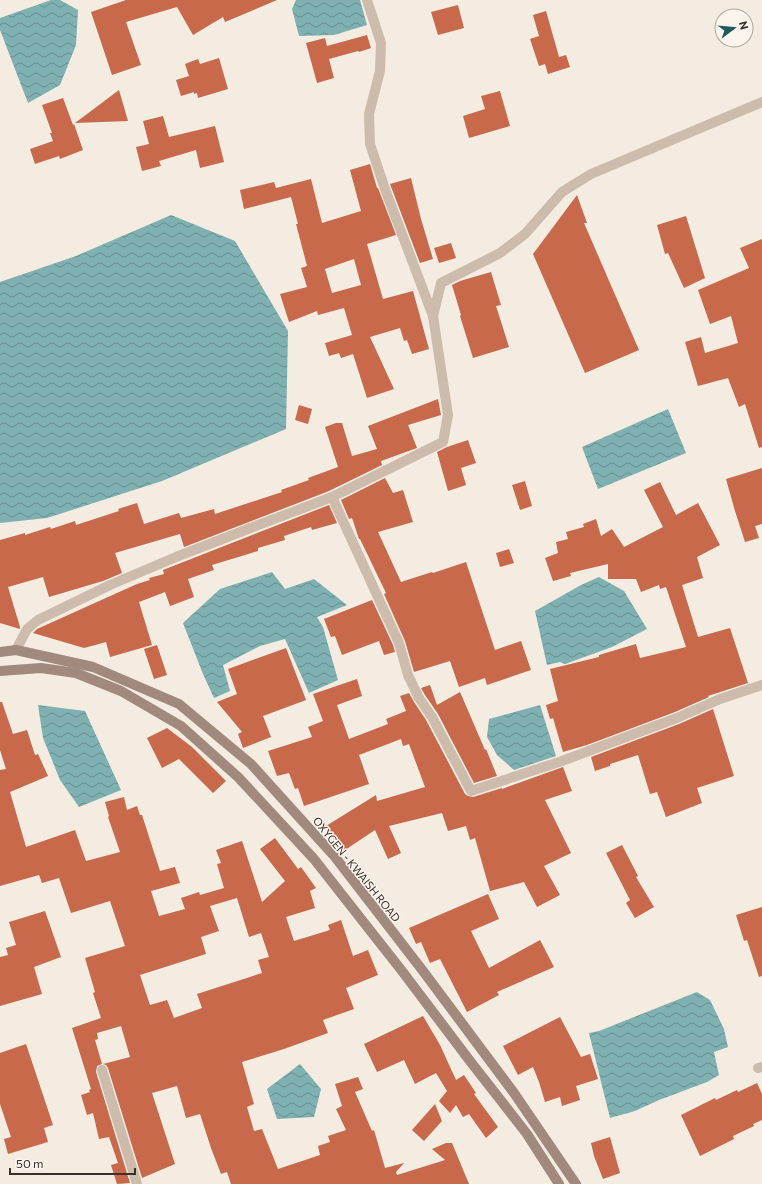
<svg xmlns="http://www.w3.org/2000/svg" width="762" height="1184" font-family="Commissioner,sans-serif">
<defs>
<pattern id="water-waves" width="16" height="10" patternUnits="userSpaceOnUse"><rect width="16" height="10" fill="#7fb0b2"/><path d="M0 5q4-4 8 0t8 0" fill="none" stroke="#699091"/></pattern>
</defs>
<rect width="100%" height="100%" fill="#f4ebe1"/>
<g fill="url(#water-waves)">
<polygon points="51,0 60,0 78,10 76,45 60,85 28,103 0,30 0,18"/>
<polygon points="296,0 360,0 367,25 334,35 299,36 292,9"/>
<polygon points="171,215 235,241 288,331 286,429 162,481 47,518 0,523 0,282 76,256"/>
<polygon points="668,409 686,453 598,489 582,447"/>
<polygon points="272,572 285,589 314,579 347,605 317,617 323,627 338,680 309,693 285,639 260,646 223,665 230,691 214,698 203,674 183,623 220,589"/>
<polygon points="599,577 624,591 647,629 612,647 565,664 560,662 547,665 535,611 581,585"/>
<polygon points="38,705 85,711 121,790 79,807 60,780 43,738"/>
<polygon points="540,705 556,756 514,770 497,755 487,737 489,719"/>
<polygon points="697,992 710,1000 724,1029 728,1047 714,1052 719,1075 707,1082 659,1100 635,1111 610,1118 589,1033 599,1031"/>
<polygon points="300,1064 321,1089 314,1117 277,1119 267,1089"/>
</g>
<g fill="#c8694b" fill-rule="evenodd">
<polygon points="126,0 277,0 225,22 223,17 193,35 177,7 126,22 141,65 112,75 91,12"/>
<polygon points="458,5 464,28 438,35 431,12"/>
<polygon points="546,11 559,57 566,55 570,67 548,74 545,64 539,66 530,39 539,36 533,15"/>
<polygon points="367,35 371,48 359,52 358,51 329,59 334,78 317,83 306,43 325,38 327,46"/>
<polygon points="219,58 228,89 198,98 197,93 194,94 194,92 181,96 176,80 189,76 185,64 198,59 200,64"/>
<polygon points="119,90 128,121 75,123"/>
<polygon points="500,91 510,126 469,138 463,116 485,109 481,96"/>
<polygon points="63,98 73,125 74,124 83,150 60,159 59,156 35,164 30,149 53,141 50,133 52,133 42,105"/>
<polygon points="163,116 169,137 215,126 224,162 200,168 196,150 159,161 161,166 142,171 136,147 149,144 143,121"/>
<path d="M370 164 377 188H378L396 235 367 244 383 299 413 291 429 349 412 354 407 340 404 341 400 328 370 337 394 389 367 398 353 354 341 358 339 353 329 356 325 343 352 335 344 308 318 315 317 311 289 322 280 294 307 287 301 268 307 266 296 224H298L291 197 244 209 240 190 274 182 276 188 311 179 322 223 361 211 350 170ZM354 259 361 285 332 293 325 269Z"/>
<polygon points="411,178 421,219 433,259 420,263 390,184"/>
<polygon points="577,195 587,223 584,223 639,350 585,373 533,254"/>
<polygon points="686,216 705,278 684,288 668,253 665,254 657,225"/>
<polygon points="762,239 762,447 759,448 745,404 739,407 728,378 698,386 685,342 701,337 705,353 738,343 731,316 710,324 698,290 749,268 740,248"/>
<polygon points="451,243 456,258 439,263 434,248"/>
<polygon points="491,272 501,305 496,306 509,347 473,358 460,316 461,315 452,285 460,281"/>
<polygon points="438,399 441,415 408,425 417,448 381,461 382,465 329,491 184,547 180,534 115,553 122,573 103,581 49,597 43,577 8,587 20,627 20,629 0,623 0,540 25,533 25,535 50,527 51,529 75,521 76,525 119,511 118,509 137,503 144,524 179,513 181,518 214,509 215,514 282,492 281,490 309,480 308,478 338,467 325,427 336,423 342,423 352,456 377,449 368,426"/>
<polygon points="299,405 312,409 308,424 295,420"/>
<polygon points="468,440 476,463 461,468 466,485 448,491 437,452 447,447"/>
<polygon points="762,468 762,524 755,526 759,538 745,542 735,511 726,479"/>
<polygon points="385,478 393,493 403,490 413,522 378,532 401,582 432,572 433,573 466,562 495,650 521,641 531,670 487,685 485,678 459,687 450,661 414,672 405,641 384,594 386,593 360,539 359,539 352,518 349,519 341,500"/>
<polygon points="525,481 532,506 520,510 512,485"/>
<polygon points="660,482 676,515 698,503 720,545 697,557 703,578 682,585 698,637 730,628 748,683 708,696 709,697 675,712 587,745 563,752 553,718 550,719 546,705 558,701 550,669 599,657 599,655 636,644 640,658 686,647 666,587 660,589 659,585 641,592 636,579 608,579 608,564 570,573 571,576 553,581 545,558 558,553 556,542 568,539 566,532 584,527 583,524 596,519 601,536 612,529 624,547 663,527 644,490"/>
<polygon points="329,505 337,523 312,530 311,527 284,536 285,540 258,548 258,551 245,555 212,565 214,570 188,579 194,597 170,606 165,592 139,602 152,645 110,657 106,642 84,648 33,633 37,629 137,584 150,580 149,578 164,574 163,570"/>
<polygon points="509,549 514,563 500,567 496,553"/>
<polygon points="372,600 393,645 395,652 384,655 379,641 342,655 335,636 331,637 324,619"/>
<polygon points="157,645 167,675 154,679 144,649"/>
<polygon points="286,648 306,700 263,716 271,737 243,748 238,734 242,732 217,702 237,694 228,669"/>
<polygon points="357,679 362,696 337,705 349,739 388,724 386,719 406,711 400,696 409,693 414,702 426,720 465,794 468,796 473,797 502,788 502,789 563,767 572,791 545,800 571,853 544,866 560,895 537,907 524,882 490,891 475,838 470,840 466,826 448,831 442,813 389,826 401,853 388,859 375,830 342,852 326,826 376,795 377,801 425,787 409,744 403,746 401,739 359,755 369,784 304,806 298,788 295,789 289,773 277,776 268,751 312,737 308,727 323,721 313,694"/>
<polygon points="430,685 437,705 460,692 485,750 486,749 497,776 474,783 438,714 425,695 421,688"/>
<path d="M0 702H2L13 734 27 730 35 755 38 754 48 776 10 792 26 847 75 830 86 861 120 852 108 817 109 816 105 802 124 797 127 810 137 806 140 815H142L160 871 175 867 180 883 151 891 159 916 185 909 181 898 199 892 200 895 224 888 217 864 221 863 216 850 242 841 262 902 285 881 260 849 275 838 298 869 301 867 316 888 310 891 315 908 286 917 294 941 330 930 328 925 341 920 353 956 368 950 378 975 346 988 354 1009 323 1020 328 1033 284 1049 242 1062 254 1104 247 1107 254 1131 262 1129 278 1169 320 1155 318 1146 330 1142 328 1136 346 1130 336 1109 342 1106 335 1084 358 1077 363 1089 355 1092 372 1131 374 1130 385 1168 404 1163 396 1172 397 1175 445 1160 432 1149 446 1143H452L469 1184H231L227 1172 221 1174 211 1148 200 1114 186 1118 177 1086 152 1093 175 1164 142 1178 108 1068 106 1065 103 1064 130 1057 121 1026 97 1033 98 1039 95 1040 102 1064 97 1066 96 1072 130 1183 117 1184 111 1165 118 1163 109 1137 99 1139 93 1113 87 1115 81 1095 90 1092 89 1090 91 1089 72 1028 101 1018 93 993 95 992 85 958 125 946 110 901 71 913 59 878 42 883 39 875 0 886V770L6 769 0 750ZM237 898 249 937 261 933 269 957 258 960 262 973 197 994 202 1008 174 1018 167 1000 150 1005 140 975 206 954 201 937 219 931 210 906Z"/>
<polygon points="713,709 734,776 697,788 702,803 666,817 657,792 650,794 638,755 610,764 610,766 595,771 591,757 679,724"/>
<polygon points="167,728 192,747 226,781 213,793 179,759 162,768 147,738"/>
<polygon points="622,845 638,876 636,877 654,907 635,918 626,903 630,900 606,853"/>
<polygon points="488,894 499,919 471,931 489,968 540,940 554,967 497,992 499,995 467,1012 440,959 430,963 421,942 416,944 409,928"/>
<polygon points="762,907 762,976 759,977 747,940 744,941 736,915"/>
<polygon points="45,911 61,957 34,967 42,994 0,1006 0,957 8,955 6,948 16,945 9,922"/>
<polygon points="423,1016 440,1045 456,1080 464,1075 476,1093 474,1094 498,1127 486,1138 469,1114 463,1117 456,1105 450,1113 439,1101 447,1091 436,1073 415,1084 404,1060 377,1072 364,1044"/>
<polygon points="560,1017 581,1057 590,1054 598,1079 576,1086 580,1100 562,1106 560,1097 545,1102 539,1082 533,1067 518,1075 503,1046"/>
<polygon points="26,1044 53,1125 44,1128 48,1142 8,1154 4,1139 11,1137 0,1104 0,1053"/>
<polygon points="757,1083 762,1094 762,1120 753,1124 754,1126 733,1136 734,1139 700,1156 681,1115 715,1098 716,1100 737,1090 738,1092"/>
<polygon points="435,1104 442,1121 424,1141 412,1130"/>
<polygon points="610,1137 620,1173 603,1179 594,1156 591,1143"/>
</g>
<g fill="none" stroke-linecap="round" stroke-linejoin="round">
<g stroke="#cdbbac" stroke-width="10">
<polyline points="433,316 441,283 500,253 525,234 562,192 591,174 762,102"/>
<polyline points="332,497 399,643 408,675 419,698 432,717 471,791 562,761 677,718 720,699 762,685"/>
<polyline points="16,650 27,629 38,620 110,585 176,557 248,529 332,497 443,442 448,415 433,316 385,189 370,144 369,114 380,71 381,43 367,0"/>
<polyline points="758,1068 762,1067"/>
<polyline points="102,1070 137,1184"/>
</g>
<g stroke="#a18a7d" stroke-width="10">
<polyline points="0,652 16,650 93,667 179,704 251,764 335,857 423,971 514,1093 576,1184"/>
<polyline points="0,671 41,668 76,673 121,691 181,726 238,777 314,859 402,971 470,1061 527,1134 559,1184"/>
</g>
</g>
<g text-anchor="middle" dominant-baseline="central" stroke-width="3" stroke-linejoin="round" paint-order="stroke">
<g font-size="11" fill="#3b302b" stroke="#fbf5ee">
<text transform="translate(357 869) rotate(51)">OXYGEN - KWAISH ROAD</text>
</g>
</g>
<g transform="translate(734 28) rotate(74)"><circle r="19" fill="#fbf5ee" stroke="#aea6a0"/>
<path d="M0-3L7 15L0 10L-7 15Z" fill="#1f5a5e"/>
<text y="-6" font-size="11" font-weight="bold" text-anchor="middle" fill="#3b302b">N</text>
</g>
<path d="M10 1168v6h125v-6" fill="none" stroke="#3b302b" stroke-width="2"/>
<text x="16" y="1168" font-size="12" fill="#3b302b" stroke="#fbf5ee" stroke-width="3" paint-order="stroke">50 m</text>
</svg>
